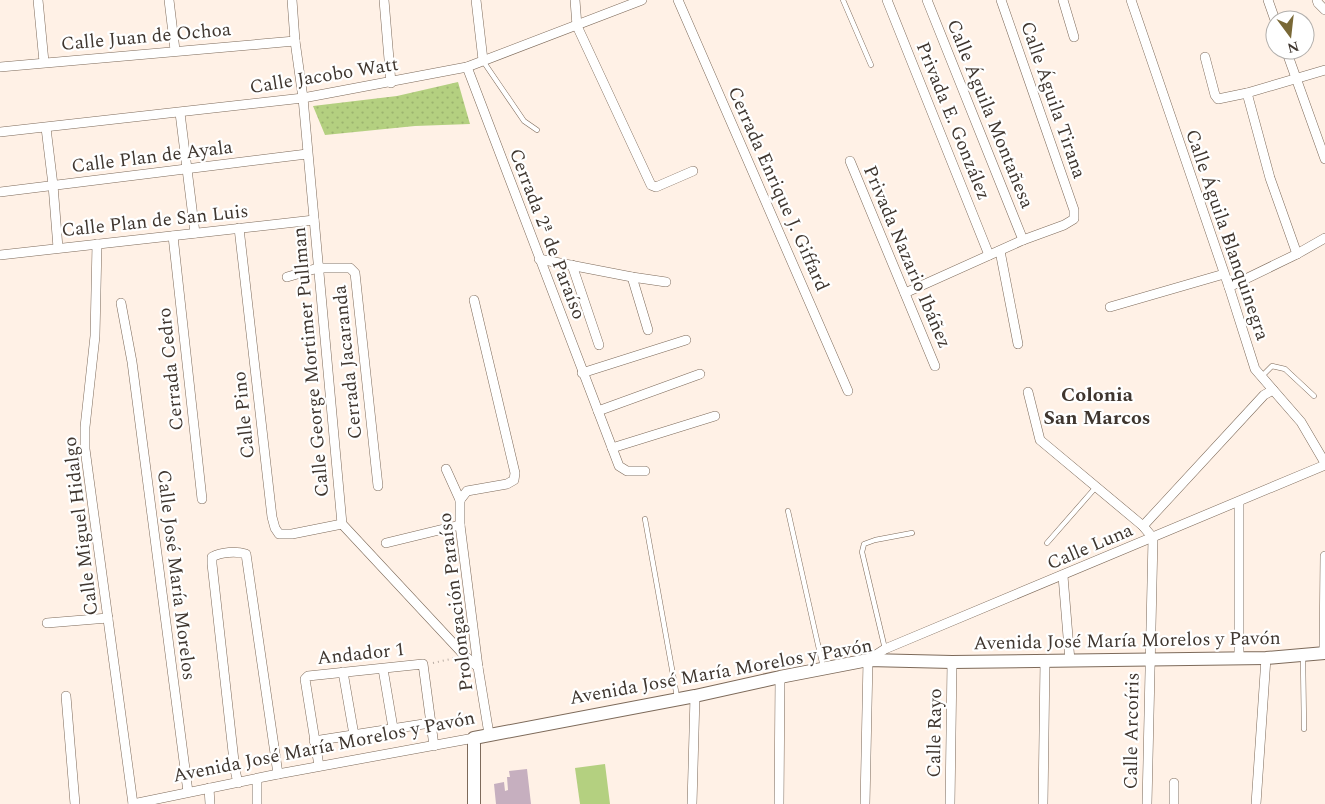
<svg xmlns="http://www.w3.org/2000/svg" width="1325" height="804" font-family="Spectral,serif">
<defs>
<pattern id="grass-dots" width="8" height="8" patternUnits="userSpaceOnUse" patternTransform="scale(1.25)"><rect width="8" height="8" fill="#b4d080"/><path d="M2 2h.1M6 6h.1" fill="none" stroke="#9cb36f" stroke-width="1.8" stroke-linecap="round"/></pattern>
</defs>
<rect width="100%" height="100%" fill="#fff1e6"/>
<polygon fill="url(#grass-dots)" points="458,82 470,124 415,126 325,135 313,106 397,96"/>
<polygon fill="#b4d080" points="605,764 610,804 580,804 575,768"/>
<polygon fill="#c6afbf" points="527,769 531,804 496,804 494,784 504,782 505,791 508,790 507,777 510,777 509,771"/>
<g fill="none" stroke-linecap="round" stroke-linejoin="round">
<defs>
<g id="lane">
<polyline points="843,0 871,65"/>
<polyline points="483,61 524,121 537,130"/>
<polyline points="1261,377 1272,366 1285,369 1314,396"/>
<polyline points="788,511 823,667"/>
<polyline points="645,519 677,697"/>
<polyline points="1047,543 1096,487"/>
<polyline points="885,649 862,552 864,544 875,540 912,533"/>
<polyline points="1303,657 1304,729"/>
</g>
<g id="street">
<polyline points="38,0 44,62"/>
<polyline points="169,0 175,50"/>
<polyline points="292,0 295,41 303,98 342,524 465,656 478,667"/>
<polyline points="384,0 391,83"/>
<polyline points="476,0 483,60"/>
<polyline points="575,0 577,26 651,185 656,187 693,171"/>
<polyline points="678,0 848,391"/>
<polyline points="887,0 989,255"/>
<polyline points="927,0 1023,240"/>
<polyline points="1063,0 1074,37"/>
<polyline points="1131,0 1229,287 1255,369 1301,422 1325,463"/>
<polyline points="1268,0 1275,20"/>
<polyline points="1317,0 1318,3 1325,10"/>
<polyline points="1286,50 1325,159"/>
<polyline points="1205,57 1215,95 1218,99 1247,93 1325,70"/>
<polyline points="0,67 295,41"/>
<polyline points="467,67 619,466 627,471 645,471"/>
<polyline points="1247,93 1270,178 1297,254"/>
<polyline points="180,113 195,233"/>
<polyline points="46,128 53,185 58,248"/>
<polyline points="0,132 303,98 467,67 642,0"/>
<polyline points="850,161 935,366"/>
<polyline points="0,192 307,154"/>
<polyline points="239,228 272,517 275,528 279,534 292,534 342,524"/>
<polyline points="173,236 202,499"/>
<polyline points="97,244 95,336 85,427 85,449 133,804"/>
<polyline points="1000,251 1018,344"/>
<polyline points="0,255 314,220"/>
<polyline points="539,259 632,277 666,282"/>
<polyline points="572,265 599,345"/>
<polyline points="287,277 318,268 350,268 355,273 378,486"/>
<polyline points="632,277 648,330"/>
<polyline points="1229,287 1297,254 1325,238"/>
<polyline points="905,293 1023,240 1064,225 1074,219 1074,210 1001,0"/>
<polyline points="121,303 132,362 188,792"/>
<polyline points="1110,307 1224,274"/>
<polyline points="582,373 686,340"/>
<polyline points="1028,392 1040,440 1143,526 1153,538 1147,804"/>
<polyline points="598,411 700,374"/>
<polyline points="612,448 715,416"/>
<polyline points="446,469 460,500 460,525 478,667 489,734"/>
<polyline points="460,500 467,491 507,484 514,480 515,473 474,300"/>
<polyline points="1143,526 1264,395 1273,390"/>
<polyline points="386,543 460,525"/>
<polyline points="1063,576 1070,661"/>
<polyline points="47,623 108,618"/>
<polyline points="1324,654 1325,556"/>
<polyline points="1239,658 1239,502"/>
<polyline points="383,669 393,728"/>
<polyline points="343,672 354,735"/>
<polyline points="66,696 75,804"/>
<polyline points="314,741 430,723"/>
<polyline points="319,766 305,679 308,676 423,664 434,746"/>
<polyline points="257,779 257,804"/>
<path d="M238 783 235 770 212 564V557C221 552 236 551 246 554L278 774"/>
<polyline points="209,788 210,804"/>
<polyline points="133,804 278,774 474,738"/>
<polyline points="692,804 695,696"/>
<polyline points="779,804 780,677"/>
<polyline points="865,804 868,660 885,649 1325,465"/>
<polyline points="950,804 952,662"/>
<polyline points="1043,804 1045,661"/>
<polyline points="1174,804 1174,783"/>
<polyline points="1256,804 1266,658"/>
</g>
<polyline id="secondary" points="474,804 474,738 695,696 780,677 868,660 952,662 1266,658 1325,653"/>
</defs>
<use href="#lane" stroke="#7d6a5a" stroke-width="5.5"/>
<use href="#street" stroke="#7d6a5a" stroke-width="10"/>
<use href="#secondary" stroke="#7d6a5a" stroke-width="14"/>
<polyline stroke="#b9ada4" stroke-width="2" stroke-dasharray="1 4" stroke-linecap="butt" points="433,663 455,658"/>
<use href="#lane" stroke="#fff" stroke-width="4.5"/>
<use href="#street" stroke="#fff" stroke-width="9"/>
<use href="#secondary" stroke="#fff" stroke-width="12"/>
</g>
<g text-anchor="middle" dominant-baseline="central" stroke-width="4.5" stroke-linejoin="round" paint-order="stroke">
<g font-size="19" fill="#3f362f" stroke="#fff">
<text transform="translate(146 37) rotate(-5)">Calle Juan de Ochoa</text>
<text transform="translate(324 76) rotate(-9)">Calle Jacobo Watt</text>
<text transform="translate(1053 100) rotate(71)">Calle Águila Tirana</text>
<text transform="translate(990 114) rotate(68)">Calle Águila Montañesa</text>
<text transform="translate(953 121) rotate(68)">Privada E. González</text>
<text transform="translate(152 157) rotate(-7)">Calle Plan de Ayala</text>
<text transform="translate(778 189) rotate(66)">Cerrada Enrique J. Giffard</text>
<text transform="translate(155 221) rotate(-6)">Calle Plan de San Luis</text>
<text transform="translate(547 234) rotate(69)">Cerrada 2ª de Paraíso</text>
<text transform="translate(1227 235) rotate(71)">Calle Águila Blanquinegra</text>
<text transform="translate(907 257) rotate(67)">Privada Nazario Ibáñez</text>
<text transform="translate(311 362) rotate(-95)">Calle George Mortimer Pullman</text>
<text transform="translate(348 362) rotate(-96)">Cerrada Jacaranda</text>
<text transform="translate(171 369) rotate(-96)">Cerrada Cedro</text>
<text transform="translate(244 415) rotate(-96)">Calle Pino</text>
<text transform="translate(81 526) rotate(-97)">Calle Miguel Hidalgo</text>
<text transform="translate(1090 547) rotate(-23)">Calle Luna</text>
<text transform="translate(176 575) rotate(83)">Calle José María Morelos</text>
<text transform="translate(456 602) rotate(-97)">Prolongación Paraíso</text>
<text transform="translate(1127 641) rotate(-1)">Avenida José María Morelos y Pavón</text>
<text transform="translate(361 654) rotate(-6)">Andador 1</text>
<text transform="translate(721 672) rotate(-10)">Avenida José María Morelos y Pavón</text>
<text transform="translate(1132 731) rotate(-89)">Calle Arcoíris</text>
<text transform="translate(935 733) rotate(-89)">Calle Rayo</text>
<text transform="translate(324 747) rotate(-11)">Avenida José María Morelos y Pavón</text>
</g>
<g font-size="20" font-weight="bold" fill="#3f362f" stroke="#fff">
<text x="1097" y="395">Colonia<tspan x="1097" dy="23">San Marcos</tspan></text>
</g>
</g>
<g transform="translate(1290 35) rotate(165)"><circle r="24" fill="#ffffff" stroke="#b2afac"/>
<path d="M0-4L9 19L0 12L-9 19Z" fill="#796836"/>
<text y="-8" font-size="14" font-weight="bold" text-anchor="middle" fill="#3f362f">N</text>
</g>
</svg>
